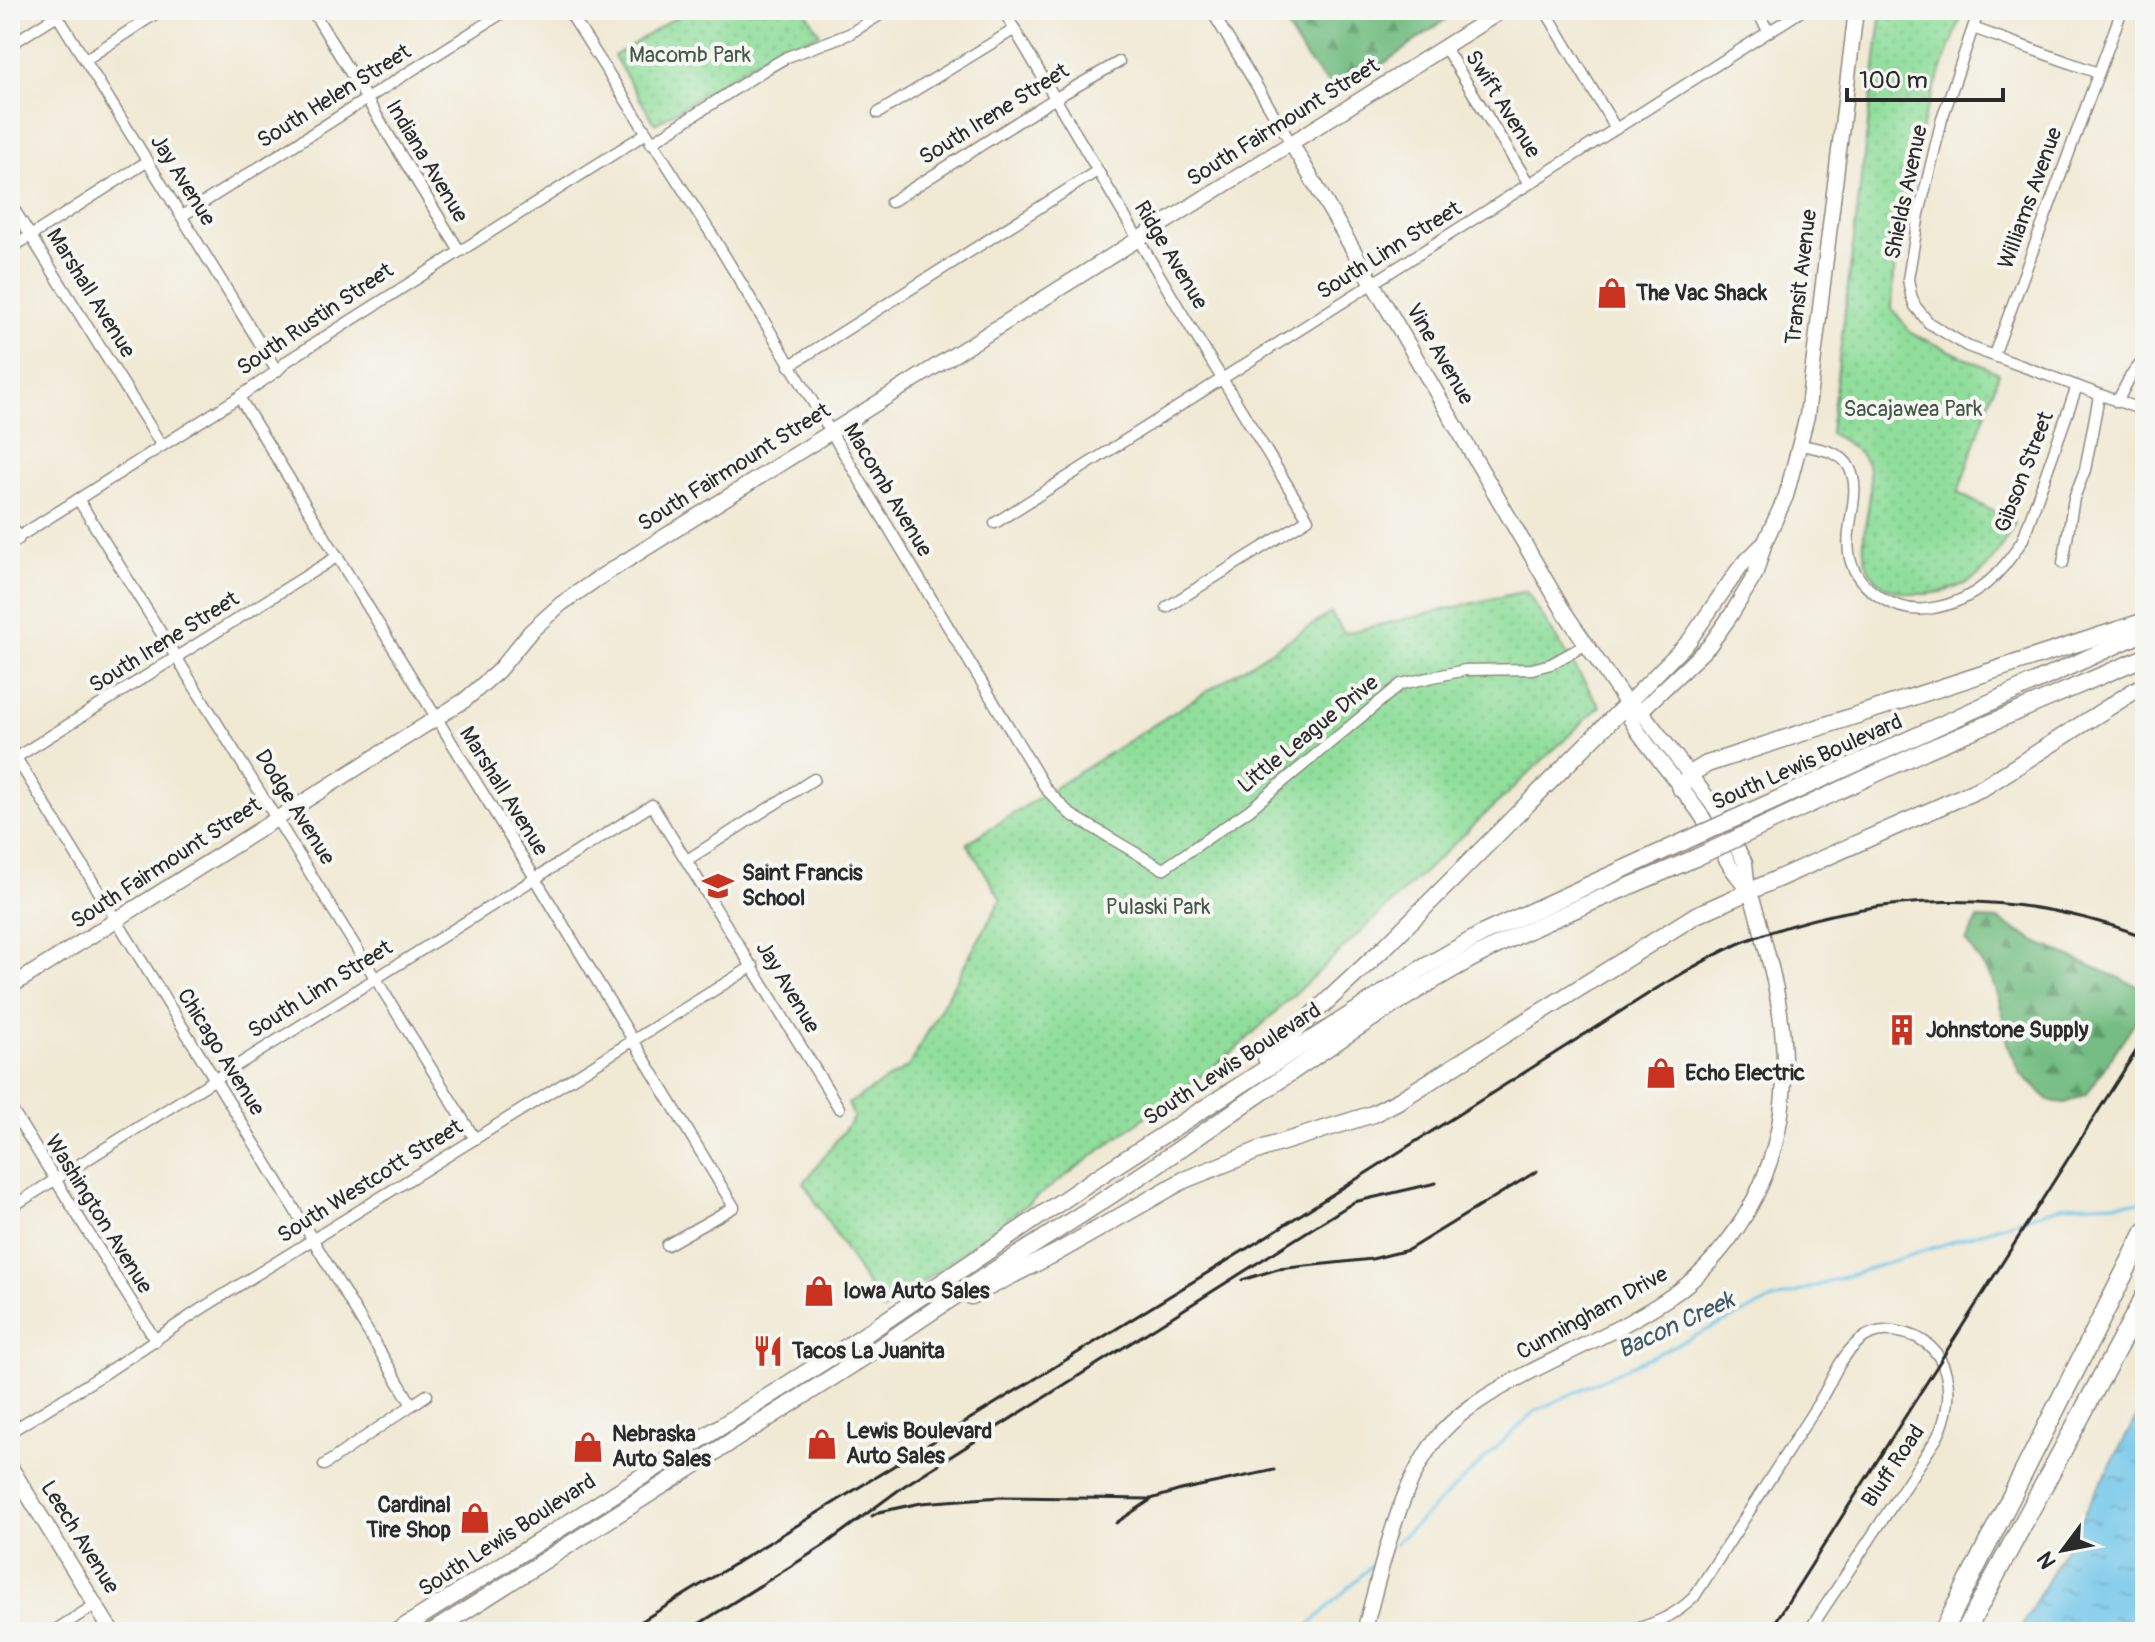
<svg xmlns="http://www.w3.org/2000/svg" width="2155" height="1642" font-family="Pangolin,sans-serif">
<defs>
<pattern id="forest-firs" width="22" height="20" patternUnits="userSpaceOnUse" patternTransform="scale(2)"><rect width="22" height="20" fill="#74bd83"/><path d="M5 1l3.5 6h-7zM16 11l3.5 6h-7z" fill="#5f9a6b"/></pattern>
<pattern id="park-dots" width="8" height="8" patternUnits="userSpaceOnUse" patternTransform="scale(2)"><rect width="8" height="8" fill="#90de9b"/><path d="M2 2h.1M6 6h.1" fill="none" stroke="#7cbf86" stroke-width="1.8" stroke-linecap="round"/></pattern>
<pattern id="water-ripples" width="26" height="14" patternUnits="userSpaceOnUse" patternTransform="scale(2)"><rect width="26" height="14" fill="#6cc4e9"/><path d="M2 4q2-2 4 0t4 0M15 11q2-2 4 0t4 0" fill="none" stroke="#599fbd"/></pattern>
</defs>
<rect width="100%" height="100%" fill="#f6f6f2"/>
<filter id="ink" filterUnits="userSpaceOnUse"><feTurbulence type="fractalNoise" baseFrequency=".0125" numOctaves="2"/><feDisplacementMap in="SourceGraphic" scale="16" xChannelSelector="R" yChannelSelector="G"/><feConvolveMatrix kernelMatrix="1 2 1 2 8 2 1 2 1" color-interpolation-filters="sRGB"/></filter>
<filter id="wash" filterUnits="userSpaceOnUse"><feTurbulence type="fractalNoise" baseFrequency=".006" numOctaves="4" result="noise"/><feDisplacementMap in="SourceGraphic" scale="32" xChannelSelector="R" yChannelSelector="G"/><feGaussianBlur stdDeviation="1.8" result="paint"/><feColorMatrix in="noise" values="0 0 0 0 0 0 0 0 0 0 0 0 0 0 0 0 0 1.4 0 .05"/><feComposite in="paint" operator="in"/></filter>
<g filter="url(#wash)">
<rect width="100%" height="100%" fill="#f0e9d4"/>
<g fill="url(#forest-firs)" stroke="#507457" stroke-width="2">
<path d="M1277 10H1459L1349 88C1343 89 1336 90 1331 85 1308 68 1292 34 1277 10Z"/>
<polygon points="1978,919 1999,920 2038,943 2145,989 2142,1011 2087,1094 2065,1103 2050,1101 2021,1074 2007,1043 2001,1007 1992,980 1966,941"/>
</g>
<g fill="url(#park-dots)" stroke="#5e8463" stroke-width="2">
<polygon points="687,10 805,10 820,34 768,53 655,124 614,56"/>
<path d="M1882 10H1964L1924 117 1895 257 1892 308 1911 333 1999 373 1958 493 2015 523C2005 540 1996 560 1980 574 1948 601 1870 607 1864 552 1861 526 1875 497 1869 471 1865 452 1846 442 1830 433Z"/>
<polygon points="1526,591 1600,706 1233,1052 883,1311 804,1183 854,1117 848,1104 909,1066 1001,899 967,843 1331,613 1344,633"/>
</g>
<polygon fill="url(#water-ripples)" stroke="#4c788a" stroke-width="2" points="2145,1402 2145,1632 2019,1632"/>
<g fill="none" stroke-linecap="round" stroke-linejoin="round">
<g stroke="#6cc4e9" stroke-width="3">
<polyline points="1395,1544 1535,1411 1767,1302 2065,1205 2145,1202"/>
<polyline points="1302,1632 1377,1560"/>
</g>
</g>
</g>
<g filter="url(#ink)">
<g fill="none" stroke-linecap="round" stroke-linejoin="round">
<defs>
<g id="street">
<polyline points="54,10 277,371"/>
<polyline points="312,10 459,250"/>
<polyline points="568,10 714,238 1046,789 1070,814 1163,869 1249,810 1401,684 1465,670 1532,669 1551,664 1585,645"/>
<polyline points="1003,10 1180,310 1308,519 1167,607"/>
<polyline points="1211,10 1291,143"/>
<polyline points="1545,10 1616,129"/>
<polyline points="1756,10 1769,32"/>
<polyline points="1979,10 1942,119 1919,214 1908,279 1911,295 1915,306 1929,323 1967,346 2145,411"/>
<polyline points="1973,28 2098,73"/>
<polyline points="10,45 57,15"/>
<polyline points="1444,46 1529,184"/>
<polyline points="85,60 161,10"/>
<polyline points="878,113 1015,29"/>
<polyline points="651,143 766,69 787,57 849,34 888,10"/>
<polyline points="891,202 1054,99 1119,62"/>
<polyline points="10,203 162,446"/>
<polyline points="182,216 507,10"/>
<polyline points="10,249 148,161"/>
<polyline points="1994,355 2122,10"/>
<polyline points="789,366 1097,171"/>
<polyline points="239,397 535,878 734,1207 667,1245"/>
<polyline points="2117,402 2130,377 2145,358"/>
<path d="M1801 445C1818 449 1840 450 1849 467 1870 504 1818 557 1880 597 1897 608 1914 612 1933 608 1975 601 2002 574 2023 539L2077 386"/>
<polyline points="78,499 475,1139"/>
<polyline points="995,523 1803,10"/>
<polyline points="17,538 239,397 277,371 287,361 645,134"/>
<polyline points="2063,563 2074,498 2085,470 2099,396"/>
<polyline points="10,748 266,1162 412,1405 324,1465"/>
<polyline points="12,760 338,556"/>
<polyline points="687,860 814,779"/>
<polyline points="10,1107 156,1341"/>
<polyline points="10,1208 652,805 839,1108"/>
<polyline points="412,1405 427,1395"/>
<polyline points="10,1432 104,1374 201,1309 753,966"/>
<polyline points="52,1632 95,1605"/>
<path d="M1625 1632C1652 1625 1674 1617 1694 1597 1735 1533 1776 1470 1816 1407 1832 1383 1836 1361 1859 1341 1871 1331 1884 1329 1899 1332 1952 1341 1958 1397 1937 1438L1808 1632"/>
</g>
<g id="secondary">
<path d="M1291 143 1563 610 1627 704 1631 720 1637 730C1657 758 1679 784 1699 812 1711 829 1719 847 1729 864 1735 875 1745 883 1750 894 1758 913 1762 933 1767 952 1795 1053 1793 1155 1728 1241 1711 1263 1691 1284 1667 1299 1623 1328 1575 1349 1528 1373 1498 1389 1466 1406 1443 1431 1400 1477 1381 1571 1364 1632"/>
<polyline points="10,527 17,538 10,542"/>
<polyline points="1627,704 1689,641 1740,567 1761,546"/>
<polyline points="1635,708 1641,711 1716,809 1745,863 1748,890"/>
<polyline points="1631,720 1709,646 1731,615 1755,575 1765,542 1786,496 1807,416 1856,10"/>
<polyline points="10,987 465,700 498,671 531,631 561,604 597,579 1503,10"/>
<polyline points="10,1466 112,1632"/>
</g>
<g id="primary">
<polyline points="1681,789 1690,774 1707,764 2145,621"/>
<polyline points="1756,809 2145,632"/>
<polyline points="1765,825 1927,750 2145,657"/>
<polyline points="1266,1058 1385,947 1627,704"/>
<polyline points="971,1296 1056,1253 1184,1180 1267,1147 1373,1114 1400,1100 1696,915 1984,787 2145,684"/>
<polyline points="396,1632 845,1348 1090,1182 1421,969 1484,933 1685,841"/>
<path d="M432 1632 883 1345C966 1286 1055 1233 1140 1176 1244 1106 1345 1031 1453 969 1530 925 1614 894 1695 858"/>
</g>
<g id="highway">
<polyline points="1943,1632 2145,1232"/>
<polyline points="1965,1632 2145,1296"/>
</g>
</defs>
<use href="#street" stroke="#8e8a80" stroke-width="13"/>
<use href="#secondary" stroke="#8e8a80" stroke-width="17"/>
<use href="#primary" stroke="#8e8a80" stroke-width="19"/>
<use href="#highway" stroke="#8e8a80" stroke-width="21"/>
<use href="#street" stroke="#fff" stroke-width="10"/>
<use href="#secondary" stroke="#fff" stroke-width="14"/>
<use href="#primary" stroke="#fff" stroke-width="16"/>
<use href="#highway" stroke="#fff" stroke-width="18"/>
<g stroke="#2b2b2b" stroke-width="3">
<polyline points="1242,1280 1278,1269 1372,1259 1408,1250 1537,1171"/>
<polyline points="872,1516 879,1512 921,1503 1000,1497 1151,1499 1181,1490 1274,1470"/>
<polyline points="1116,1523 1149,1501"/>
<path d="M624 1632 1259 1241 1659 987C1687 971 1715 953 1745 941 1876 891 2014 887 2145 937"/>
<polyline points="686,1632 823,1546 904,1486 1354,1202 1436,1183"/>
<polyline points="1769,1632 2145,1037"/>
</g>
<defs>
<g id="primary-bridge">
<polyline points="1685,841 1756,809"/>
<polyline points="1695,858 1765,825"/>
</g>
</defs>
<use href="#primary-bridge" stroke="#8e8a80" stroke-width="19" stroke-linecap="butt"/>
<use href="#primary-bridge" stroke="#fff" stroke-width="16"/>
</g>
</g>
<defs>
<symbol id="shop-bare" viewBox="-9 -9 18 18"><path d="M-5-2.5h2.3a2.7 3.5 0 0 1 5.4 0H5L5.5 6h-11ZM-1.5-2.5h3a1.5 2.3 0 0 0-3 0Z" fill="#c8321e" stroke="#f6f6f2" stroke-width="2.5" paint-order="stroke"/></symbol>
<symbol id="school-bare" viewBox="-9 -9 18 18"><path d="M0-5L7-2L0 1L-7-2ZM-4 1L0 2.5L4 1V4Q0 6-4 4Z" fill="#c8321e" stroke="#f6f6f2" stroke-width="2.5" paint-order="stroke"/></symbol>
<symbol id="building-bare" viewBox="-9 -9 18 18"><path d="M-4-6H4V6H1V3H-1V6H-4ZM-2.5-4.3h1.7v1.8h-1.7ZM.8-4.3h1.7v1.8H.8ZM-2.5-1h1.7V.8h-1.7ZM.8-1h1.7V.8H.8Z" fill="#c8321e" stroke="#f6f6f2" stroke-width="2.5" paint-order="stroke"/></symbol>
<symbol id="restaurant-bare" viewBox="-9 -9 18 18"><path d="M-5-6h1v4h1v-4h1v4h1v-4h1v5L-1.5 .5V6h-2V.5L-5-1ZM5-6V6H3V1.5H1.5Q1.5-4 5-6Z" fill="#c8321e" stroke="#f6f6f2" stroke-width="2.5" paint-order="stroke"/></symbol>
</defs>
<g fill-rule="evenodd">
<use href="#shop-bare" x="1590" y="271" width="44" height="44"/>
<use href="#school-bare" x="696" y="864" width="44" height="44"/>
<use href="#building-bare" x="1880" y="1008" width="44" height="44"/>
<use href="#shop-bare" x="1639" y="1051" width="44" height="44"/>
<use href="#shop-bare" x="797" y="1269" width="44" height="44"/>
<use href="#restaurant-bare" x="746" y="1329" width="44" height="44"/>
<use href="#shop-bare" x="800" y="1422" width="44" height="44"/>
<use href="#shop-bare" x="566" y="1425" width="44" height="44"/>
<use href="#shop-bare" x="453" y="1496" width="44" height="44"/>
</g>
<g text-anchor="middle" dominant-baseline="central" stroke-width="8" stroke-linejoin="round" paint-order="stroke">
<g font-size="22" fill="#445847" stroke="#f6f6f2">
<text x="690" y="55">Macomb Park</text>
<text x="1913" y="409">Sacajawea Park</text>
<text x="1158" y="907">Pulaski Park</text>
</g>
<g font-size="22" fill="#2b2b2b" stroke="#f6f6f2">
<text transform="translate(334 96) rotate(-32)">South Helen Street</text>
<text transform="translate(1503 104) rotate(58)">Swift Avenue</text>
<text transform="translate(994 114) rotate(-32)">South Irene Street</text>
<text transform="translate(1283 122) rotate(-32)">South Fairmount Street</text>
<text transform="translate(427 161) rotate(59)">Indiana Avenue</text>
<text transform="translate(183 180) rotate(58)">Jay Avenue</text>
<text transform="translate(1906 192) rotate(-78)">Shields Avenue</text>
<text transform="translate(2030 198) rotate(-70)">Williams Avenue</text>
<text transform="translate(1389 250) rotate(-32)">South Linn Street</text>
<text transform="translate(1171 255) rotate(59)">Ridge Avenue</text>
<text transform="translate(1801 277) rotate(-83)">Transit Avenue</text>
<text transform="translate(91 293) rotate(58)">Marshall Avenue</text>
<text transform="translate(315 319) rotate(-34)">South Rustin Street</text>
<text transform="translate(1440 354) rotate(60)">Vine Avenue</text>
<text transform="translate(734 467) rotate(-32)">South Fairmount Street</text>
<text transform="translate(2024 472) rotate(-69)">Gibson Street</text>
<text transform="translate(888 490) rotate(59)">Macomb Avenue</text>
<text transform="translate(164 642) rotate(-32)">South Irene Street</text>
<text transform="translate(1308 734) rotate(-39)">Little League Drive</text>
<text transform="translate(1807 762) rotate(-24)">South Lewis Boulevard</text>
<text transform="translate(504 791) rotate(58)">Marshall Avenue</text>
<text transform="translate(295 807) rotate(58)">Dodge Avenue</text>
<text transform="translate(166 863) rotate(-33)">South Fairmount Street</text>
<text transform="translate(788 987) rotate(59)">Jay Avenue</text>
<text transform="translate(320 989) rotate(-32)">South Linn Street</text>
<text transform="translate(221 1052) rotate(58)">Chicago Avenue</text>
<text transform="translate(1232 1064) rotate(-33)">South Lewis Boulevard</text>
<text transform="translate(370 1181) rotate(-32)">South Westcott Street</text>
<text transform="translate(99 1214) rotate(58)">Washington Avenue</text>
<text transform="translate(1592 1313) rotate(-29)">Cunningham Drive</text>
<text transform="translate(1893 1466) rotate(-56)">Bluff Road</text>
<text transform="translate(507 1535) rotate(-33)">South Lewis Boulevard</text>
<text transform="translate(80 1537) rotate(58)">Leech Avenue</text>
</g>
<g font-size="22" font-weight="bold" fill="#2b2b2b" stroke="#f6f6f2" text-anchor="start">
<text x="1636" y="293">The Vac Shack</text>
<text x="742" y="873">Saint Francis<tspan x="742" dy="25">School</tspan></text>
<text x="1926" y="1030">Johnstone Supply</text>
<text x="1685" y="1073">Echo Electric</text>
<text x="843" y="1291">Iowa Auto Sales</text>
<text x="792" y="1351">Tacos La Juanita</text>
<text x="846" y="1431">Lewis Boulevard<tspan x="846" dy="25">Auto Sales</tspan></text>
<text x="612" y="1434">Nebraska<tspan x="612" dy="25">Auto Sales</tspan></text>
<text x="451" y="1505" text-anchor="end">Cardinal<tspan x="451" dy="25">Tire Shop</tspan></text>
</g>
<g font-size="24" font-style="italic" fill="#3e5964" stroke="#f6f6f2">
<text transform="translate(1676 1325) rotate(-25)">Bacon Creek</text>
</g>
</g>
<rect width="2155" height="1642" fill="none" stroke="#f6f6f2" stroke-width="40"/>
<g transform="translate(2063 1550) rotate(238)" stroke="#f6f6f2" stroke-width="6" paint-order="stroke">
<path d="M0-6L14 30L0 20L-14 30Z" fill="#2b2b2b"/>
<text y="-12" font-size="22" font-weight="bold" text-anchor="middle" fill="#2b2b2b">N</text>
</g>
<path d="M1847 88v12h156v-12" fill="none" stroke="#2b2b2b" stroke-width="4"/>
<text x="1859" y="88" font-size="24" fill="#2b2b2b" stroke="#f6f6f2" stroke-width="6" paint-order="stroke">100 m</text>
</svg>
